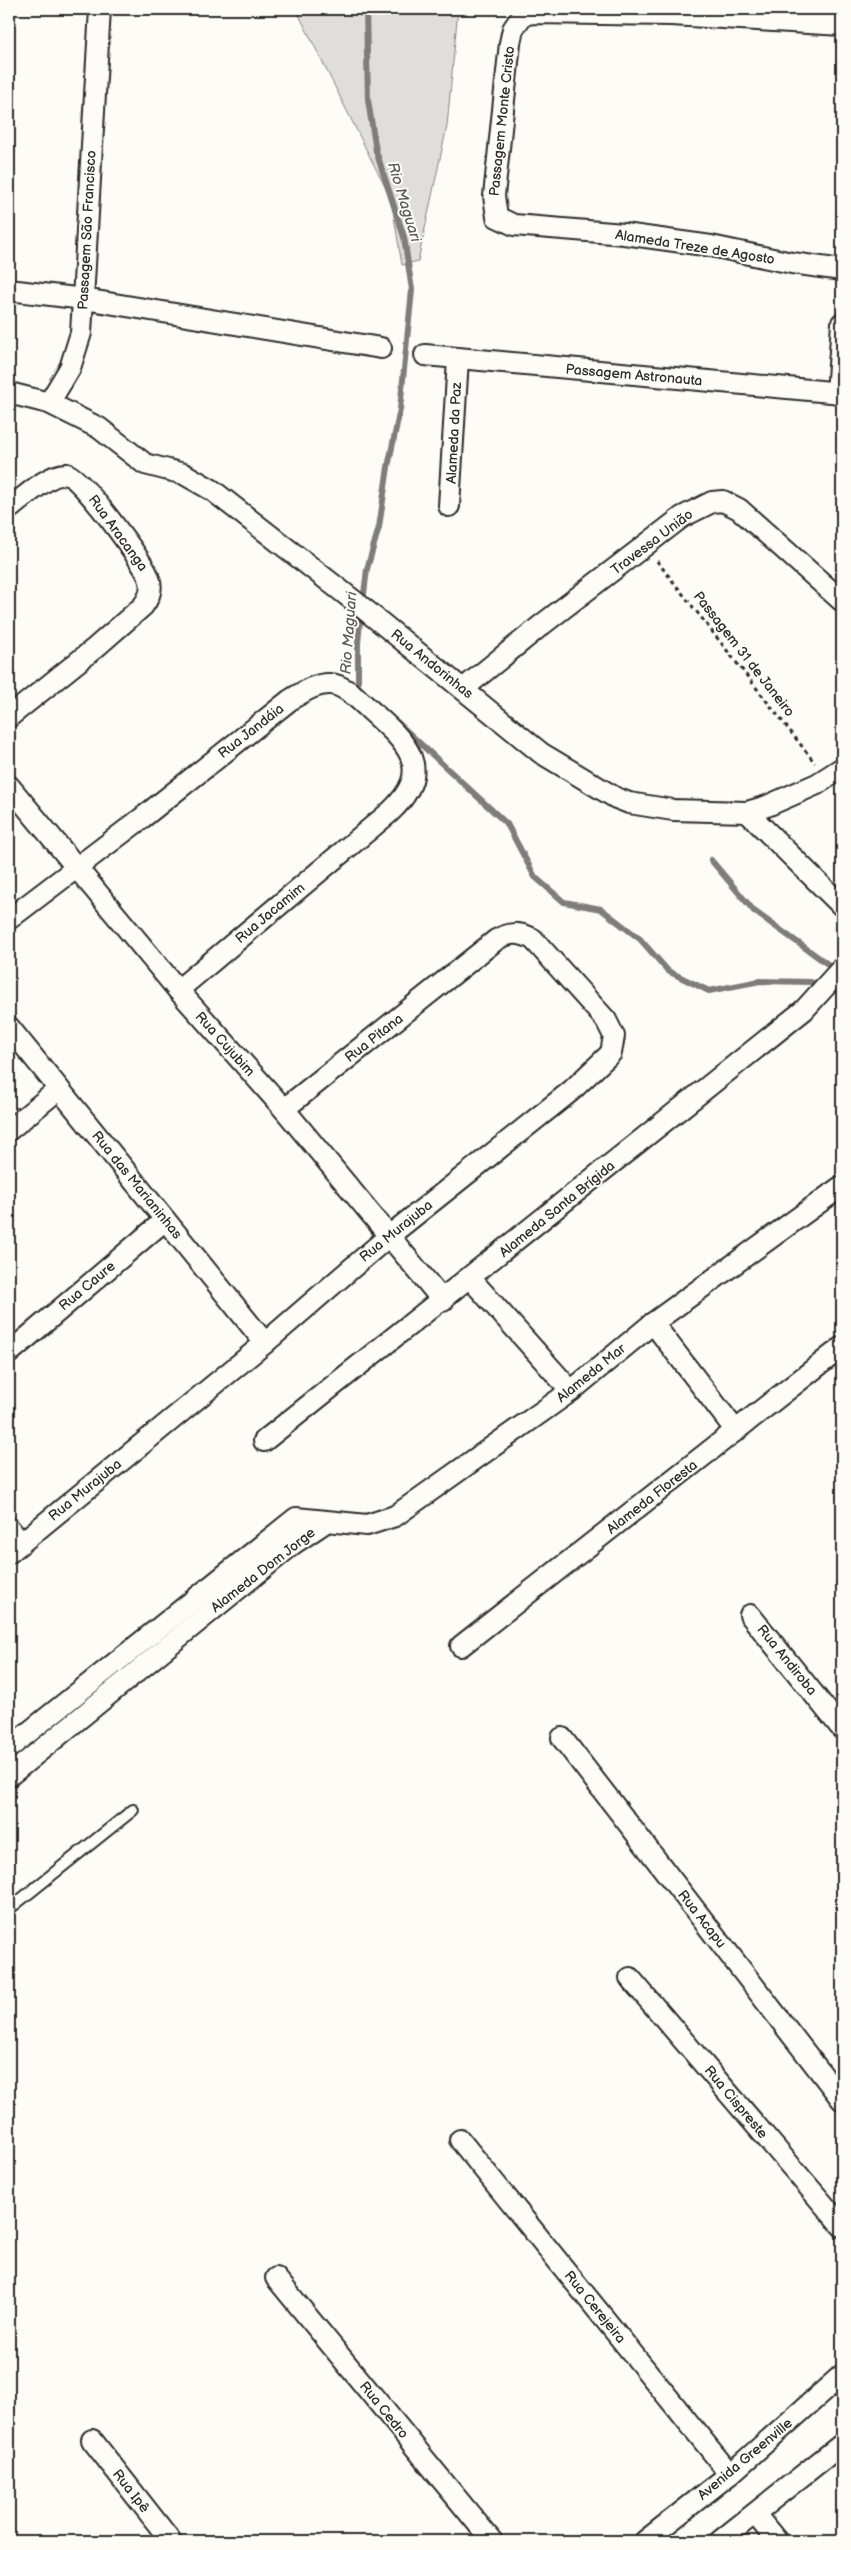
<svg xmlns="http://www.w3.org/2000/svg" width="851" height="2550" font-family="'Balsamiq Sans',sans-serif">
<rect width="100%" height="100%" fill="#fdfcf7"/>
<filter id="ink" filterUnits="userSpaceOnUse"><feTurbulence type="fractalNoise" baseFrequency=".02" numOctaves="2"/><feDisplacementMap in="SourceGraphic" scale="10" xChannelSelector="R" yChannelSelector="G"/><feConvolveMatrix kernelMatrix="1 2 1 2 8 2 1 2 1" color-interpolation-filters="sRGB"/></filter>
<g filter="url(#ink)">
<polygon fill="#dfdeda" stroke="#858482" points="296,9 458,9 447,126 418,261 402,265 391,199"/>
<g fill="none" stroke-linecap="round" stroke-linejoin="round">
<g stroke="#7e7d7b" stroke-width="6">
<polyline points="363,602 367,569 379,527 388,467 400,409 412,290 404,237 376,151 368,100 366,9"/>
<polyline points="361,612 358,643 358,686 364,692"/>
<polyline points="397,722 507,824 535,877 564,902 601,909 640,939 668,971 709,991 760,981 811,982 842,993"/>
<polyline points="711,860 754,911 836,970"/>
</g>
<defs>
<polyline id="lane" points="9,1909 133,1810"/>
<g id="street">
<polyline points="842,25 671,15 532,13 522,16 513,29 510,43 494,196 497,217 514,225 624,234 711,246 792,263 842,270"/>
<polyline points="9,290 84,299 381,348"/>
<polyline points="425,355 842,393"/>
<polyline points="9,393 49,403 99,428 145,464 184,474 212,490 358,604 541,753 616,798 629,803 673,810 747,812 767,806 817,784 842,768"/>
<polyline points="837,393 842,323"/>
<polyline points="49,403 70,368 81,333 100,9"/>
<polyline points="449,506 458,359"/>
<path d="M9 509C22 499 50 472 67 474 80 476 144 562 149 578 153 588 149 598 143 606L95 648 9 717"/>
<polyline points="463,689 539,627 682,517 712,502 723,501 739,509 842,601"/>
<polyline points="9,786 178,990 284,1109 443,1301"/>
<polyline points="747,812 842,906"/>
<path d="M9 919 142 818 290 700C302 693 314 684 329 684 344 684 359 700 370 710 407 743 436 769 390 812L178 990"/>
<polyline points="9,1027 265,1343"/>
<polyline points="9,1130 59,1089"/>
<polyline points="470,1278 571,1391"/>
<polyline points="653,1323 736,1431"/>
<polyline points="9,1353 165,1220"/>
<polyline points="264,1441 804,1010 842,968"/>
<polyline points="9,1528 21,1543"/>
<path d="M9 1553 265 1343 389 1236 571 1091 611 1053 614 1036 606 1020 533 939C519 932 510 932 496 940L284 1109"/>
<polyline points="750,1615 842,1729"/>
<polyline points="461,1646 842,1347"/>
<polyline points="562,1738 842,2100"/>
<polyline points="9,1748 296,1518 367,1525 395,1516 571,1391 653,1323 842,1186"/>
<polyline points="9,1776 293,1544 326,1522"/>
<polyline points="630,1978 842,2226"/>
<polyline points="460,2140 730,2474"/>
<polyline points="276,2278 492,2541"/>
<polyline points="92,2440 171,2541"/>
<polyline points="755,2514 777,2541"/>
<polyline points="645,2541 730,2474 842,2375"/>
<polyline points="720,2541 842,2444"/>
</g>
</defs>
<use href="#lane" stroke="#2b2b2b" stroke-width="14"/>
<use href="#street" stroke="#2b2b2b" stroke-width="24"/>
<polyline stroke="#2b2b2b" stroke-width="3" stroke-dasharray="4 4" stroke-linecap="butt" points="657,561 815,763"/>
<use href="#lane" stroke="#fdfcf7" stroke-width="10"/>
<use href="#street" stroke="#fdfcf7" stroke-width="20"/>
</g>
</g>
<g text-anchor="middle" dominant-baseline="central" stroke-width="4" stroke-linejoin="round" paint-order="stroke">
<g font-size="14" fill="#2b2b2b" stroke="#fdfcf7">
<text transform="translate(502 121) rotate(-84)">Passagem Monte Cristo</text>
<text transform="translate(87 230) rotate(-87)">Passagem São Francisco</text>
<text transform="translate(695 247) rotate(9)">Alameda Treze de Agosto</text>
<text transform="translate(634 375) rotate(5)">Passagem Astronauta</text>
<text transform="translate(454 433) rotate(-87)">Alameda da Paz</text>
<text transform="translate(118 533) rotate(54)">Rua Aracanga</text>
<text transform="translate(652 542) rotate(-37)">Travessa União</text>
<text transform="translate(744 654) rotate(52)">Passagem 31 de Janeiro</text>
<text transform="translate(432 664) rotate(39)">Rua Andorinhas</text>
<text transform="translate(251 731) rotate(-38)">Rua Jandáia</text>
<text transform="translate(270 913) rotate(-40)">Rua Jacamim</text>
<text transform="translate(374 1038) rotate(-38)">Rua Pitana</text>
<text transform="translate(225 1044) rotate(48)">Rua Cujubim</text>
<text transform="translate(137 1185) rotate(51)">Rua das Marianinhas</text>
<text transform="translate(557 1209) rotate(-39)">Alameda Santa Brígida</text>
<text transform="translate(396 1231) rotate(-39)">Rua Murajuba</text>
<text transform="translate(87 1286) rotate(-40)">Rua Caure</text>
<text transform="translate(591 1373) rotate(-39)">Alameda Mar</text>
<text transform="translate(85 1490) rotate(-39)">Rua Murajuba</text>
<text transform="translate(652 1497) rotate(-38)">Alameda Floresta</text>
<text transform="translate(263 1570) rotate(-38)">Alameda Dom Jorge</text>
<text transform="translate(787 1660) rotate(51)">Rua Andiroba</text>
<text transform="translate(702 1919) rotate(52)">Rua Acapu</text>
<text transform="translate(736 2102) rotate(50)">Rua Cispreste</text>
<text transform="translate(595 2307) rotate(51)">Rua Cerejeira</text>
<text transform="translate(384 2410) rotate(51)">Rua Cedro</text>
<text transform="translate(745 2459) rotate(-40)">Avenida Greenville</text>
<text transform="translate(131 2491) rotate(52)">Rua Ipê</text>
</g>
<g font-size="15" font-style="italic" fill="#5b5b5a" stroke="#fdfcf7">
<text transform="translate(404 202) rotate(73)">Rio Maguari</text>
<text transform="translate(349 633) rotate(-86)">Rio Maguari</text>
</g>
</g>
<rect width="851" height="2550" fill="none" stroke="#fdfcf7" stroke-width="30"/>
<rect x="15" y="15" width="821" height="2520" fill="none" stroke="#2b2b2b" stroke-width="2" filter="url(#ink)"/>
</svg>
